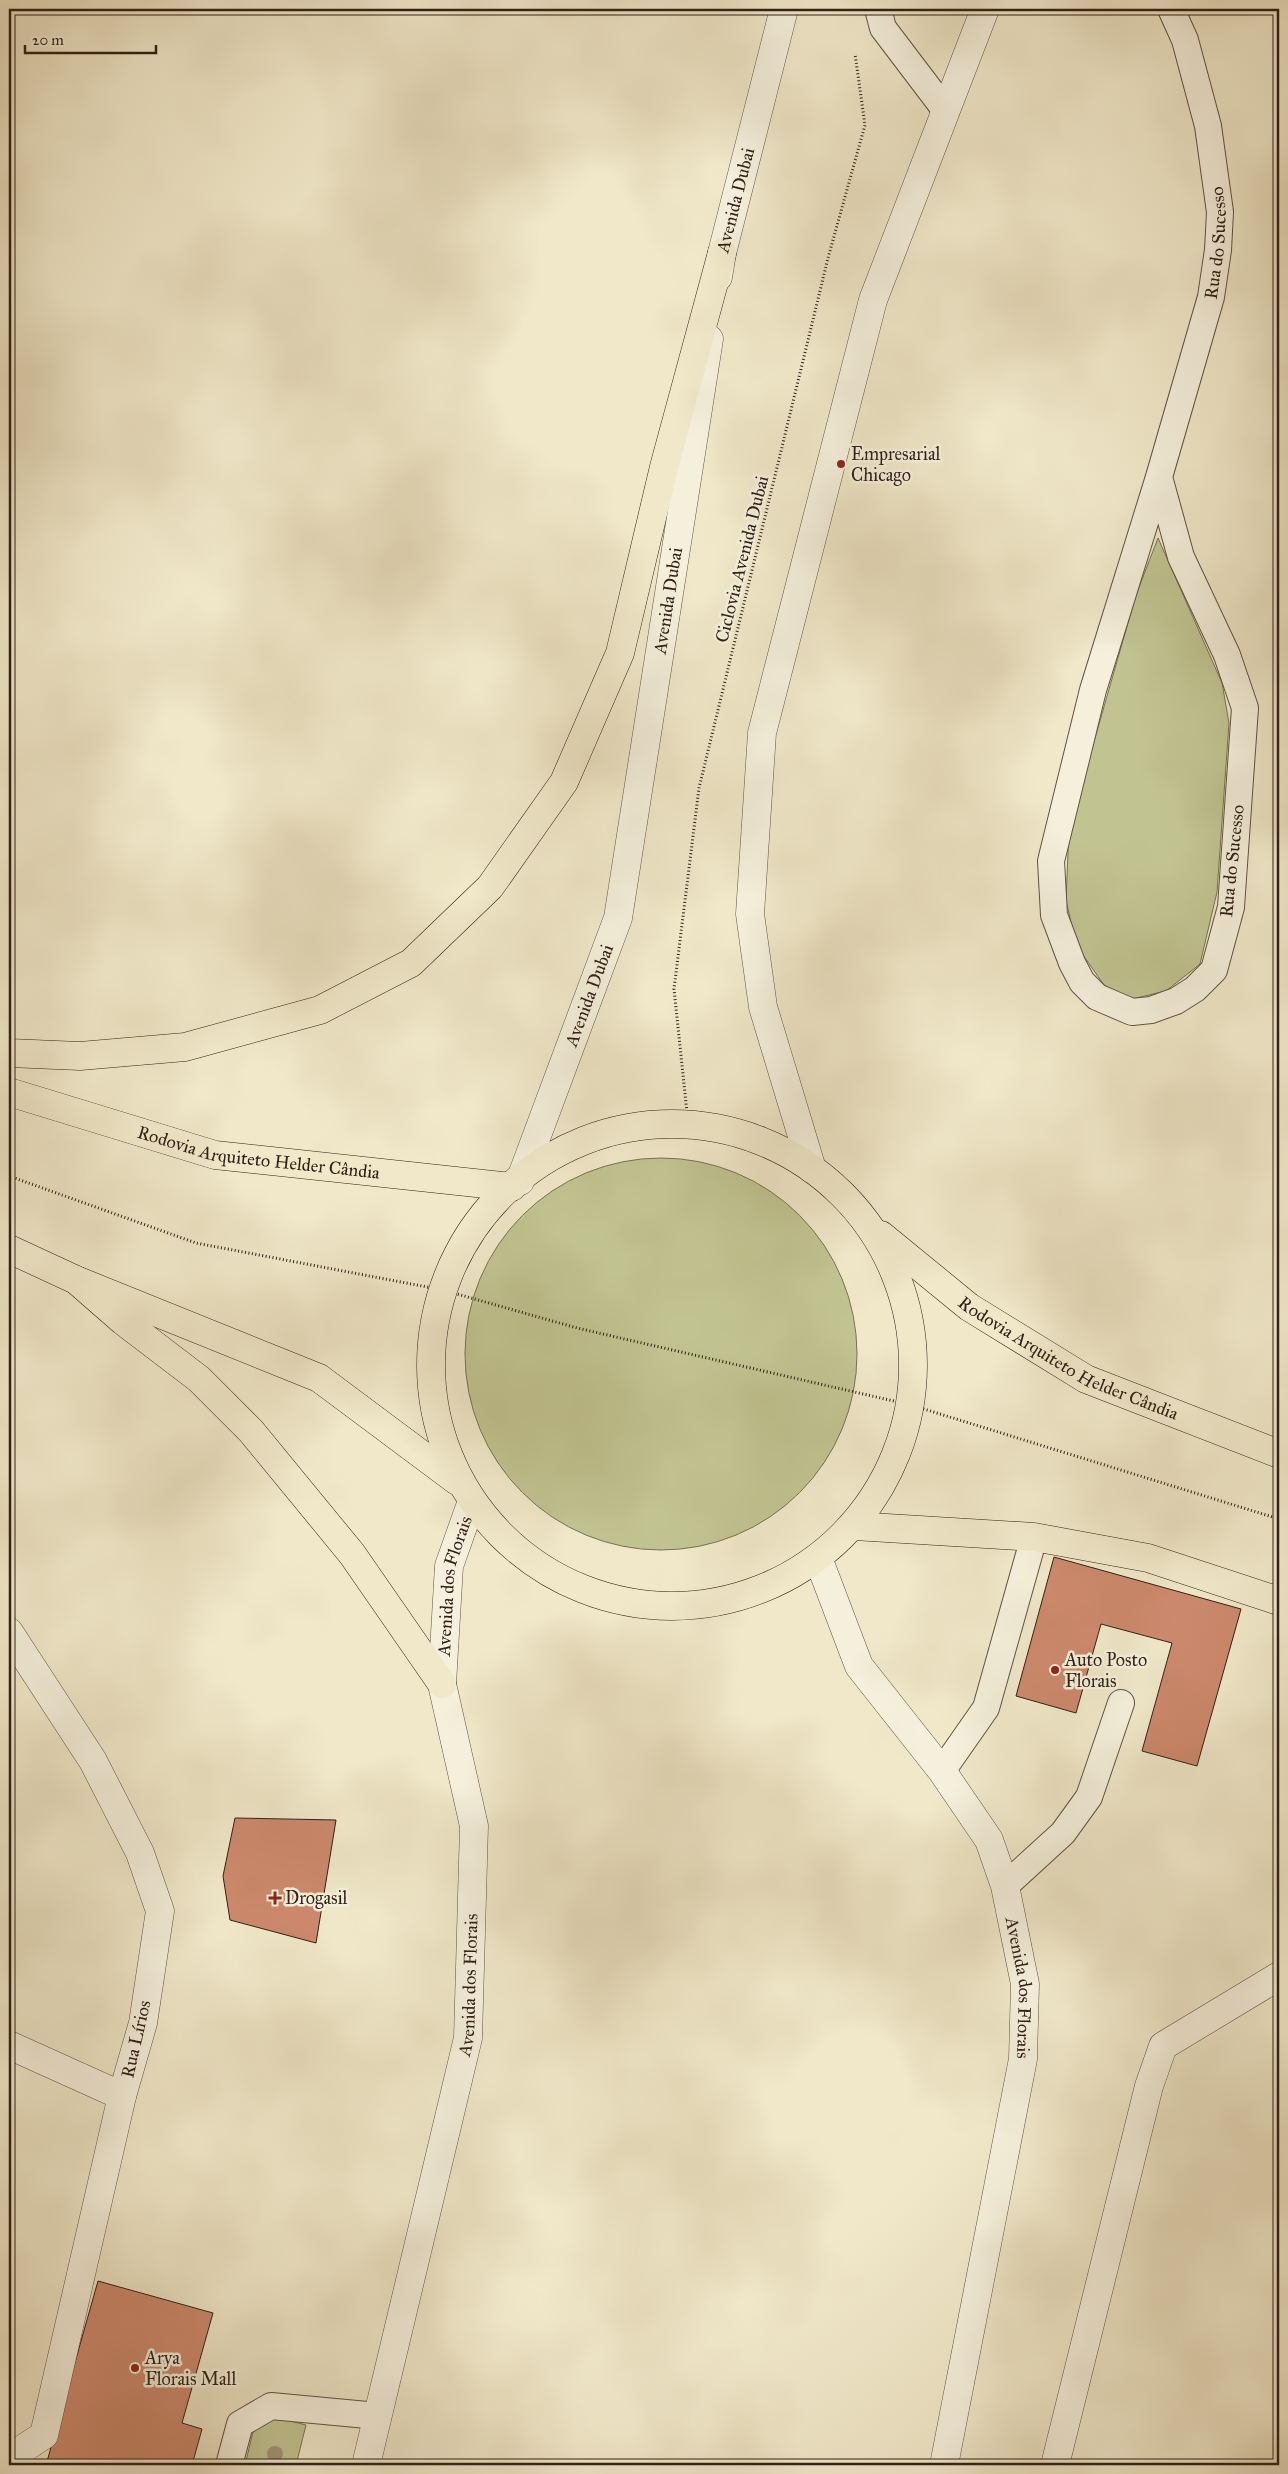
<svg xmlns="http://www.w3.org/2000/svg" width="1288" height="2474" font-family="'IM FELL Great Primer',serif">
<rect width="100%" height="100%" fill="#f0e8c9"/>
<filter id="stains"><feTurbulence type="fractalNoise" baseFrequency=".004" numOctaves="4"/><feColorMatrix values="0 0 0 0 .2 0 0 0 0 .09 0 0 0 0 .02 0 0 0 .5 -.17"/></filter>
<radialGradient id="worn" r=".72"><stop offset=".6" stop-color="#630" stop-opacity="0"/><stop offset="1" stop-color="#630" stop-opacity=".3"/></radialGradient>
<g fill="#c1c491" stroke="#787254">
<polygon points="1158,538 1222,683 1229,723 1217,892 1200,964 1166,991 1132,999 1104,985 1076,945 1066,900 1069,829 1136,595"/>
<circle cx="661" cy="1354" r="196"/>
<polygon points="279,2418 306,2425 296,2465 245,2465 253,2432 258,2423"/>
</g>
<g fill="#cd896d" stroke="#302018">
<polygon points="1054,1557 1241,1609 1197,1766 1142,1751 1172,1643 1101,1624 1076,1713 1016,1696"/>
<polygon points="235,1818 336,1820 316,1943 230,1920 223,1876"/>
<polygon points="98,2281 213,2313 182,2423 202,2429 192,2465 46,2465"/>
</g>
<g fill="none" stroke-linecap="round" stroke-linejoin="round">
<defs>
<g id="service">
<polyline points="878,9 883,28 946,111"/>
<path id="s1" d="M1159 477 1181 557 1227 655 1245 708 1231 907 1214 970 1195 989 1176 1001 1151 1010 1132 1012 1097 997 1082 982 1072 963 1054 915 1051 861 1093 690 1159 477 1211 297 1218 250 1220 212 1208 126 1185 40 1171 9"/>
<polyline points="942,1771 986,1708 1034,1537"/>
<polyline points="1005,1886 1063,1833 1089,1797 1121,1703"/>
<polyline points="229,2465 240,2424 271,2406 378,2416"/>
</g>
<g id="minor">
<polyline points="9,1632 93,1761 140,1853 160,1911 143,2023 122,2096 44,2435 9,2458"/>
<polyline points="9,2045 122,2096"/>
<polyline points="1055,2465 1149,2086 1163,2046 1279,1976"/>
</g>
<g id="tertiary">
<path id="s2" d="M718 277 722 253 784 9"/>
<polyline points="812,1169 763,1007 750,914 762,733 873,300 985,9"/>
<path id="s3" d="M520 1181 618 918 709 339"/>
<path id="s4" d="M818 1558 859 1666 942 1771 989 1840 1005 1886 1025 1984 1023 2059 944 2465"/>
<path id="s5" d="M366 2465 468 2038 474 1826 442 1684 449 1566 472 1501"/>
</g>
<g id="primary">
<polyline points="9,1053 80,1056 185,1047 320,1010 411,963 490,887 564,782 620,653 664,467 722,253"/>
<path id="s6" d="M9 1092 215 1155 512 1187"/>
<circle cx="672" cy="1365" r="241"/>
<path id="s7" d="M881 1235 969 1307 1086 1379 1279 1454"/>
<polyline points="9,1249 76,1280 319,1378 457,1481"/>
<polyline points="76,1280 123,1321 199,1379 251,1431 352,1554 442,1684"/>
<polyline points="854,1526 1034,1537 1148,1558 1279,1601"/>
</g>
</defs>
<use href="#service" stroke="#605244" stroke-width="28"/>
<use href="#minor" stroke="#605244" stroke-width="29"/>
<use href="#tertiary" stroke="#605244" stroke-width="29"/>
<use href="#primary" stroke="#302018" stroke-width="29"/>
<g stroke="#302018" stroke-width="3" stroke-dasharray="1 2.5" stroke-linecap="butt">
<polyline points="688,1122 674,989 699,788 828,258 865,125 855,54"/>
<polyline points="9,1176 196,1243 443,1290 577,1328 911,1405 1279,1519"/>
</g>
<use href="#service" stroke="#f5f0dc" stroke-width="26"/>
<use href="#minor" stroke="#f5f0dc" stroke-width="28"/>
<use href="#tertiary" stroke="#f5f0dc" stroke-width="28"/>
<use href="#primary" stroke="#f0e8c9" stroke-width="28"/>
</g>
<circle fill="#9f957b" cx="275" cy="2454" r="8"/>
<g fill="#8f2418" stroke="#f5f0dc" stroke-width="2">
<circle cx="841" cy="464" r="5"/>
<circle cx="1055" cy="1670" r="5"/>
<path d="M272.5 1890.5h5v5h5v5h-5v5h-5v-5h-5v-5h5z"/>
<circle cx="135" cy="2368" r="5"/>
</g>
<g text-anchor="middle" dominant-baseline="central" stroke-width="5" stroke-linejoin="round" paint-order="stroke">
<g font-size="18" fill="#302018" stroke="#f5f0dc">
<text stroke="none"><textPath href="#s2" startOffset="79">Avenida Dubai</textPath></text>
<text stroke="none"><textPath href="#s1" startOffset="1434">Rua do Sucesso</textPath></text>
<text transform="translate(742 559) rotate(-76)">Ciclovia Avenida Dubai</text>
<text stroke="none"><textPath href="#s3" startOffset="602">Avenida Dubai</textPath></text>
<text transform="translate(1232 861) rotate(-84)">Rua do Sucesso</text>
<text stroke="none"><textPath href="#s3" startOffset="198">Avenida Dubai</textPath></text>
<text stroke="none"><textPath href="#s6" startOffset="258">Rodovia Arquiteto Helder Cândia</textPath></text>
<text stroke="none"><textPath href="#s7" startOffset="226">Rodovia Arquiteto Helder Cândia</textPath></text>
<text stroke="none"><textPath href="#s5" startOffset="896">Avenida dos Florais</textPath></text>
<text stroke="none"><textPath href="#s5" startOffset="492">Avenida dos Florais</textPath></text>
<text stroke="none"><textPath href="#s4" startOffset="485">Avenida dos Florais</textPath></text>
<text transform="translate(136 2039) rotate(-77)">Rua Lírios</text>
</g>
<g font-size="18" fill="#302018" stroke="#f5f0dc" text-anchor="start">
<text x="851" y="454">Empresarial<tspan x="851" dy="21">Chicago</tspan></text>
<text x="1065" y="1660">Auto Posto<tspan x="1065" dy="21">Florais</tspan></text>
<text x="285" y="1898">Drogasil</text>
<text x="145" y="2358">Arya<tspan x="145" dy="21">Florais Mall</tspan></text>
</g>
</g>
<rect width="1288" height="2474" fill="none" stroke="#f0e8c9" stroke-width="30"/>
<rect x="10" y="10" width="1268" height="2454" fill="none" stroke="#302018" stroke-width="2.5"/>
<rect x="15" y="15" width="1258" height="2444" fill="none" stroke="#302018"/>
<path d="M25 45v8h131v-8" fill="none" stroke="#302018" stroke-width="2.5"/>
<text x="32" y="45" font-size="15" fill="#302018" stroke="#f5f0dc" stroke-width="4" paint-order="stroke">20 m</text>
<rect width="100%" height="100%" filter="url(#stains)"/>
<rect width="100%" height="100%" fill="url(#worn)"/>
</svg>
